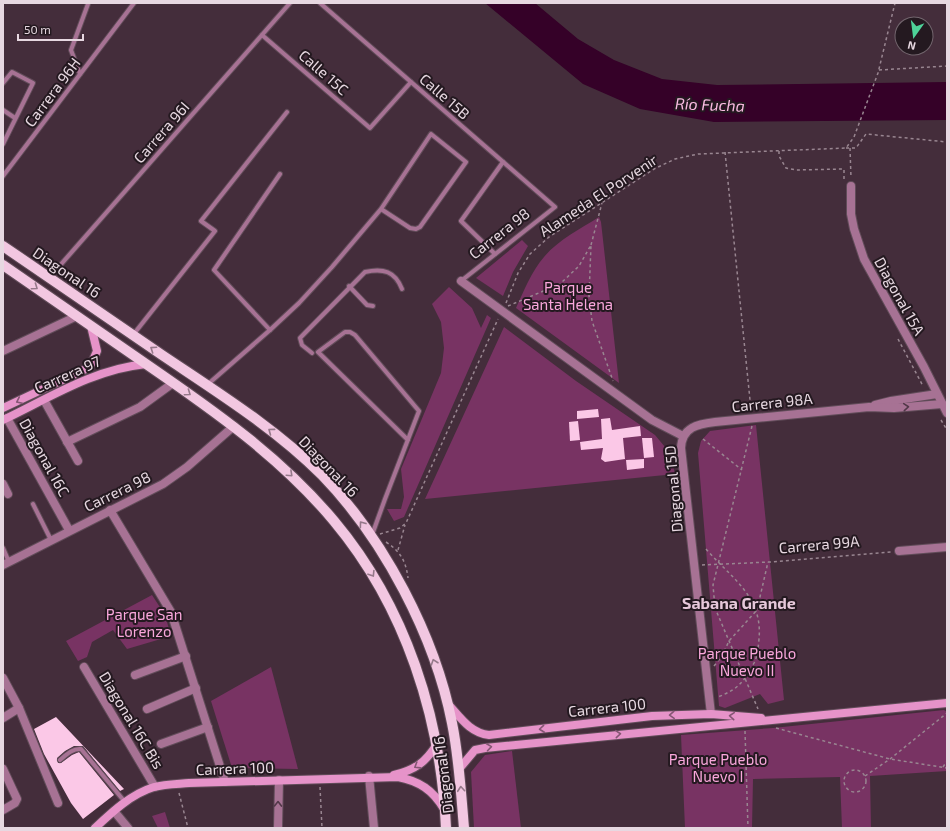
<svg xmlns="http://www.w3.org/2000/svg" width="950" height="831" font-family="'Exo 2',sans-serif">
<rect width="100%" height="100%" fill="#442d3b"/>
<g fill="#783363">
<path d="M599 217 601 222 619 383 516 308C524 291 531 272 544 257 558 240 580 229 599 217Z"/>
<polygon points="522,240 528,246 513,272 503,296 476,278"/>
<polygon points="449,287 472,308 481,328 487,315 491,318 404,517 394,521 387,509 401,509 404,497 401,469 441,373 444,348 441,322 432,304"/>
<polygon points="504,327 576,381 655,435 670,453 675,474 425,499"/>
<polygon points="756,425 784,700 768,704 760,694 725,708 719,706 698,453 701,441 710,431"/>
<polygon points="152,595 165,615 171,636 127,649 113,630 92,642 87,657 78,661 66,641"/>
<polygon points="271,667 298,769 232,768 211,701"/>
<polygon points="944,710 947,712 947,771 870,776 871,828 842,828 840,777 753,779 752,828 685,828 681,735 773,728"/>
<polygon points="512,751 521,828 474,828 471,772 485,755"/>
<polygon points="165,812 170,828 158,828 152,816"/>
</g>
<polygon fill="#350128" points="485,3 535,3 578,39 614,60 662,79 717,85 947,82 947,120 714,122 640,109 583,84"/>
<g fill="#fbc8e7">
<polygon points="598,409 599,417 577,419 577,411"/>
<polygon points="610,418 612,430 640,426 641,436 623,438 625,459 605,462 601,459 603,448 581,450 580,442 602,439 601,419"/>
<polygon points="578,421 580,440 570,441 569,422"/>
<polygon points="642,438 652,438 654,457 644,458"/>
<polygon points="644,459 644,468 627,470 626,460"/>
<polygon points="56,717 124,789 120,791 83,746 74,746 65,751 57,758 58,763 61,763 72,755 79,752 114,795 83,819 71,803 44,754 34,729"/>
</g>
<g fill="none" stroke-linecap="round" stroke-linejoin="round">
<defs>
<g id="lane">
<polyline points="320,3 555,207 461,281"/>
<polyline points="262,35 370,128 411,82"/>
<polyline points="80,74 71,50 88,4"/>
<polyline points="3,83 12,72 33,83 3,144"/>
<polyline points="3,110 15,118"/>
<polyline points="3,176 134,3"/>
<polyline points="495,254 461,221 503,162"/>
<polyline points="49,278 290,3"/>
<polyline points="349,286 367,305 373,306"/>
<polyline points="270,330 214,270 280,174"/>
<polyline points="133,335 215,231 201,221 287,112"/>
<path d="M312 353 302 345 300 338 365 272C383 268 395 271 402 289"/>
<polyline points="207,385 270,330 299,303 332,267 381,209 431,134 466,162 420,227 416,229 410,228 381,209"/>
<polyline points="33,504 51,540"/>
<polyline points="372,535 385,499 419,411 355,335 350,332 345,332 318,352 408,440"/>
<polyline points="3,548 9,562"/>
<path d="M60 760C66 755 73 748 81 749L125 802"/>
</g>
<g id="street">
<polyline points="851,186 851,214 854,229 864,259 924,367 947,413"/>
<polyline points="461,281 652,420 683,436"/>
<polyline points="3,351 77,316"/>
<polyline points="44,400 78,461"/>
<polyline points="875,405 891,401 937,394"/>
<polyline points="7,418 69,530"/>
<polyline points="67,442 140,407 173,383"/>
<polyline points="3,484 8,494"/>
<polyline points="110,510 171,612 225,782"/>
<polyline points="899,551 947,547"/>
<polyline points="3,565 163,484 187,467 234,426"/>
<polyline points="84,667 155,787"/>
<polyline points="135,675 186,656"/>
<polyline points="3,678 19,708 58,803"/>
<polyline points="147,709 196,688"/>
<path d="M711 714 681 448C682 427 698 424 715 422L869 407 894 408 942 404"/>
<polyline points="3,718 19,708"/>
<polyline points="161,744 208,727"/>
<polyline points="3,769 17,799 15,803 3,810"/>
<polyline points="369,776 374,828"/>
<polyline points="114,811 128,828"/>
<polyline points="278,828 279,780"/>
</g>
<g id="secondary">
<polyline points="3,408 90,367 97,351 91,326"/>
<path d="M3 420C49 398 94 369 146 364"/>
<path d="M448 704C460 717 470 733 489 735L652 716 711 714 761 718"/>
<polyline points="459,769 475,750 485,748 947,703"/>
<path d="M394 775C415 770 426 762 437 744"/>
<path d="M95 828C112 812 131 794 154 787 165 784 178 784 189 783L398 777C419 781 433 790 444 809"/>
</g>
<g id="primary">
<path d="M3 246C56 282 109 319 162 355 217 392 275 428 322 475 384 539 435 636 452 723 459 757 461 793 464 828"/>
<path d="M3 265C56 302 109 338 162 375 224 418 285 462 334 521 406 607 441 718 446 828"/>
</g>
</defs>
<use href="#lane" stroke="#614c59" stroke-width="6"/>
<use href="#street" stroke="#614c59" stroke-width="10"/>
<use href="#secondary" stroke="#614c59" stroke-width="10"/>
<use href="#primary" stroke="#614c59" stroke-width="12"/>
<g stroke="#998691" stroke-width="1.5" stroke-dasharray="3 3" stroke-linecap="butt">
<polyline points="879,70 947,66"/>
<polyline points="846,148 856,148 866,134 947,142"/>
<polyline points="850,148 851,178"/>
<polyline points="779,151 779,156 786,168 796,170 844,169 844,181"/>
<polyline points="725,152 751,410"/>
<polyline points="591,245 602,203"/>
<polyline points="506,303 518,273 530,254 549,237 654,169 675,159 698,154 846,148 854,137 878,73 895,3"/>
<polyline points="508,306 560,284 579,266 591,245 589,296 592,321 613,381"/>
<polyline points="898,339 923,386"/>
<polyline points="941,420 947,430"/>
<polyline points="752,426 713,585 715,608 758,709"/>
<polyline points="703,439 742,470"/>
<polyline points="380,534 400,528 406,523 498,319"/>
<path d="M386 542C400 551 406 561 408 578"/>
<path d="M706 549C731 578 763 596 759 639 758 648 758 655 754 663 744 682 738 689 718 697"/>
<polyline points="398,550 405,525"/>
<polyline points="702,565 770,562 891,552"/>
<polyline points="714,666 722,656 729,641 757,610 768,562"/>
<polyline points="947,688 947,690"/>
<polyline points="776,728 890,759 947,768"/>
<polyline points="745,731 748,828"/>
<polyline points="943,767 947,761"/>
<circle cx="855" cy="781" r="11"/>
<polyline points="865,776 890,759 947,713"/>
<polyline points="320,787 322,828"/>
<polyline points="179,793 188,828"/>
</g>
<use href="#lane" stroke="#a77294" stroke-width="4"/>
<use href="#street" stroke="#a77294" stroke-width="8"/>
<use href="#secondary" stroke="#e693c9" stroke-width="8"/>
<use href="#primary" stroke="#f2c7e1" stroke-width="10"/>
</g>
<defs><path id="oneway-chevron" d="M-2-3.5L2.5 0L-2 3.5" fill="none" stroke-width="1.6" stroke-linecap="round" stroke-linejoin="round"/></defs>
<g stroke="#95798a">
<use href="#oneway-chevron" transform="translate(35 287) rotate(35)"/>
<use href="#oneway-chevron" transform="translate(153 349) rotate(-146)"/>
<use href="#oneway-chevron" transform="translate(188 393) rotate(35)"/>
<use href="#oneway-chevron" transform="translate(271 431) rotate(-143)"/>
<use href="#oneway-chevron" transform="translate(290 474) rotate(43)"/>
<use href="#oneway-chevron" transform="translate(362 524) rotate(-126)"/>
<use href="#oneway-chevron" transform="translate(372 574) rotate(58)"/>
<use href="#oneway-chevron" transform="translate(434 662) rotate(-109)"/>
<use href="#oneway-chevron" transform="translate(461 789) rotate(-95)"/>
</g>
<g stroke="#855674">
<use href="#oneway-chevron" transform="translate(19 401) rotate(155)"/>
<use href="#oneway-chevron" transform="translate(672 715) rotate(177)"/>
<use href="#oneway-chevron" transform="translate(732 716) rotate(-175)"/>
<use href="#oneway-chevron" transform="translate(542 729) rotate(174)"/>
<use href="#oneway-chevron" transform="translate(618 734) rotate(-5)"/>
<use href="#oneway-chevron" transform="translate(489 747) rotate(-8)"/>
<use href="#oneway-chevron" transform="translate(417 766) rotate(148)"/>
</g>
<g stroke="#523849">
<use href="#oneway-chevron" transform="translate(906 407) rotate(-5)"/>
<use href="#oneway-chevron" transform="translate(278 804) rotate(-89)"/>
</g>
<g text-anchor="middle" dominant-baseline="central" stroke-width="4" stroke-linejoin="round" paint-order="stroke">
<g font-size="15" fill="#e7d8e1" stroke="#241920">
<text transform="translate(324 72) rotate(41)">Calle 15C</text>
<text transform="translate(52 92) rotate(-53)">Carrera 96H</text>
<text transform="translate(445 96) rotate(41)">Calle 15B</text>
<text transform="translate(161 132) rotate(-49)">Carrera 96I</text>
<text transform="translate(598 195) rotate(-33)">Alameda El Porvenir</text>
<text transform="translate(499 233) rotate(-38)">Carrera 98</text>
<text transform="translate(67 272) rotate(34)">Diagonal 16</text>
<text transform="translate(900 296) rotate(61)">Diagonal 15A</text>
<text transform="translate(67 374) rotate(-24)">Carrera 97</text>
<text transform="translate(772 402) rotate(-6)">Carrera 98A</text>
<text transform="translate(45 457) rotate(61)">Diagonal 16C</text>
<text transform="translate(329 466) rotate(46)">Diagonal 16</text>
<text transform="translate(673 489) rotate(-95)">Diagonal 15D</text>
<text transform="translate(117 491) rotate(-26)">Carrera 98</text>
<text transform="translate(819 544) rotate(-5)">Carrera 99A</text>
<text transform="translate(607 707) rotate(-6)">Carrera 100</text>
<text transform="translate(132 720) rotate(59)">Diagonal 16C Bis</text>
<text transform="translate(235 768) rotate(-2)">Carrera 100</text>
<text transform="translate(443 775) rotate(-97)">Diagonal 16</text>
</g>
<g font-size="15" fill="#faa7dc" stroke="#241920">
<text x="568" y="287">Parque<tspan x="568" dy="17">Santa Helena</tspan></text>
<text x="144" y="614">Parque San<tspan x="144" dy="17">Lorenzo</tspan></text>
<text x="747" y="653">Parque Pueblo<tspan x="747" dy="17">Nuevo II</tspan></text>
<text x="718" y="759">Parque Pueblo<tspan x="718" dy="17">Nuevo I</tspan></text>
</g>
<g font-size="16" font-style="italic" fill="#fabbe2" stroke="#241920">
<text transform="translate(710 104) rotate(2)">Río Fucha</text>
</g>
<g font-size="16" font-weight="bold" fill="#e6c8da" stroke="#241920">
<text x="739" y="602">Sabana Grande</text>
</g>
</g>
<rect width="950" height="831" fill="none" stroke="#e7d8e1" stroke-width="8"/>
<g transform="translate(914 36) rotate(194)"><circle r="19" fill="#241920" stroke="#72656d"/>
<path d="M0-3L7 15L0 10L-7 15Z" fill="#4ed399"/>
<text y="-6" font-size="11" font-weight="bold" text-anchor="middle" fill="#e7d8e1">N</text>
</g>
<path d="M18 34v6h65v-6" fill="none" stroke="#e7d8e1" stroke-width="2"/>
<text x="24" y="34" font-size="12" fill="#e7d8e1" stroke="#241920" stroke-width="3" paint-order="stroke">50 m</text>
</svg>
